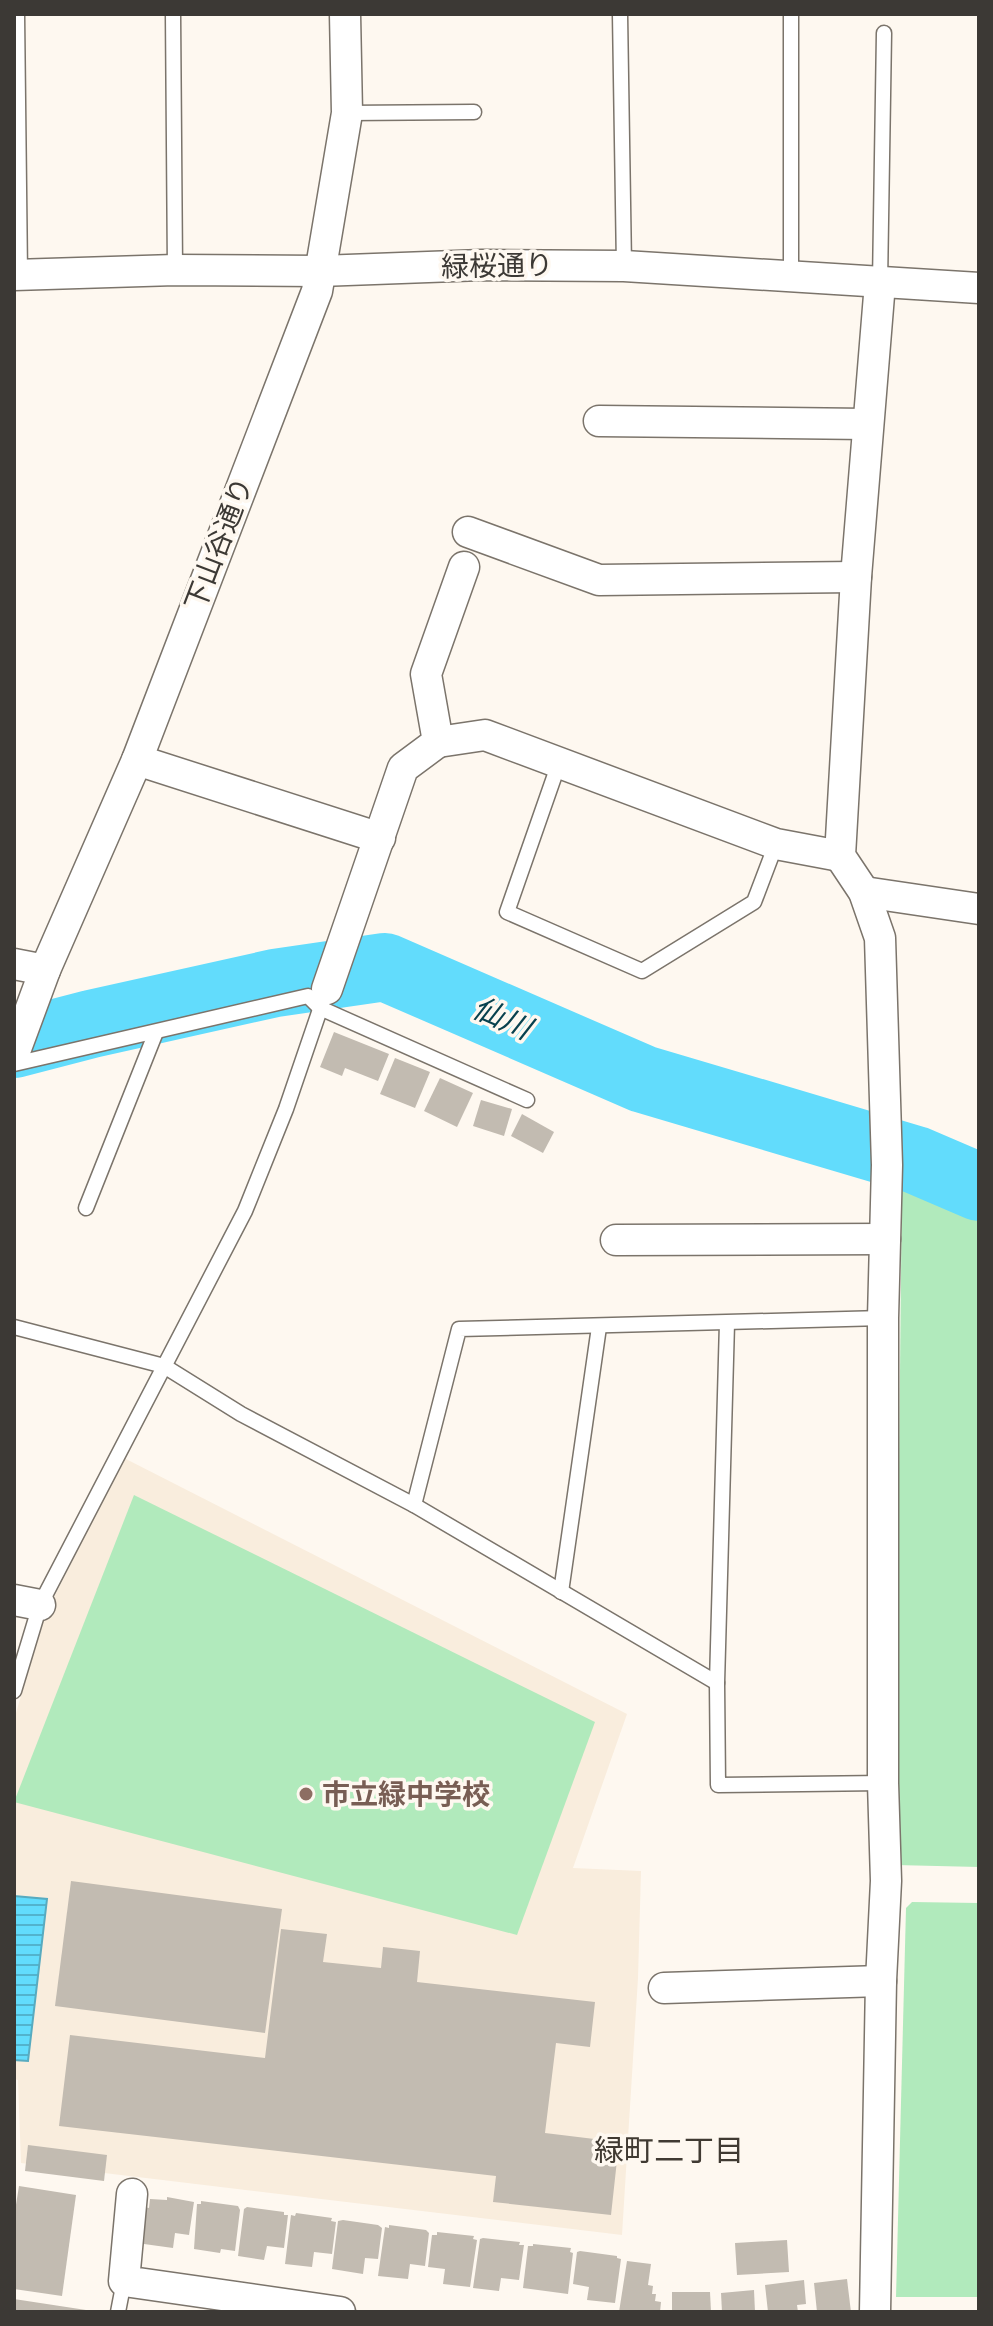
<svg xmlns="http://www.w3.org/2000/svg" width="993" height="2326" font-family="Arial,'Noto Sans JP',sans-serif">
<defs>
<pattern id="water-rules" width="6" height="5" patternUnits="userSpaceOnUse" patternTransform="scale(2)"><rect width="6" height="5" fill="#62dcfc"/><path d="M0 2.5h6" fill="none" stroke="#52b3cd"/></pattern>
</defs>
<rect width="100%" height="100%" fill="#fef8f0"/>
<polygon fill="#f9eddd" points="124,1458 627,1714 573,1868 641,1871 638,1978 622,2235 21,2163 18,2080 14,2079 14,1720 43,1619"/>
<g fill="#b1eabc">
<polygon points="902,1176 979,1208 979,1867 895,1865"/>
<polygon points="134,1495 595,1722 517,1935 14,1802"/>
<polygon points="912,1902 979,1903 979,2297 896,2297 906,1908"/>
</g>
<polygon fill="url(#water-rules)" stroke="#57abc0" stroke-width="2" points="14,1896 47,1899 28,2061 14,2060"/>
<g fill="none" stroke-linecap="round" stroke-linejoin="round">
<polyline stroke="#62dcfc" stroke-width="68" points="14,1044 91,1024 275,983 385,967 643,1079 916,1160 979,1187"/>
</g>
<g fill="#c2bbb1">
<polygon points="334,1032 389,1054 378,1081 345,1068 342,1076 320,1067"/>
<polygon points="395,1058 430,1072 415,1108 380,1094"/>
<polygon points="440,1078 473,1093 457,1127 424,1111"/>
<polygon points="481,1100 512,1109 504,1136 473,1126"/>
<polygon points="522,1114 554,1132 543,1153 511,1136"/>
<polygon points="71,1881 282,1909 265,2033 55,2006"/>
<polygon points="281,1929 327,1934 323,1962 381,1968 383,1947 420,1951 417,1982 595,2002 590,2047 556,2043 545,2133 619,2142 611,2215 493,2202 496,2176 59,2126 70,2035 265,2058"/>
<polygon points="28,2145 107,2155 104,2181 25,2171"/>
<polygon points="19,2186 76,2195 62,2296 14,2289 14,2217"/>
<polygon points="167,2197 194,2202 189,2235 175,2233 173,2248 144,2244 145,2207 149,2208 150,2199 167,2200"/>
<polygon points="201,2201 238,2206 240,2210 235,2251 221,2249 220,2253 194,2249 197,2204 201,2204"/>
<polygon points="247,2207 284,2212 284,2215 288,2215 284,2248 267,2246 264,2260 238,2256 244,2209"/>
<polygon points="296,2213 332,2218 331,2221 336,2222 332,2254 314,2252 312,2267 285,2264 291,2215 295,2216"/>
<polygon points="343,2220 378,2225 382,2228 378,2259 365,2258 363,2274 332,2269 338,2221"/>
<polygon points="389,2225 426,2230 429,2233 425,2266 410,2264 408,2279 378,2276 385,2227 389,2228"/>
<polygon points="437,2232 474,2236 473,2239 477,2240 470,2287 443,2284 445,2269 428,2267 432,2235 437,2235"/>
<polygon points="483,2238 520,2242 519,2245 524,2245 519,2280 501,2278 499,2291 473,2288 480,2239"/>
<polygon points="787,2240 789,2272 737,2275 735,2243"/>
<polygon points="533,2244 571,2248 570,2252 573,2253 568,2294 523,2288 528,2246 533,2246"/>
<polygon points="580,2251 617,2256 617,2258 621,2259 615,2303 587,2300 589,2287 573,2284 577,2252"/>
<polygon points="627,2261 651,2264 648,2285 653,2286 652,2294 656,2294 655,2301 661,2302 660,2312 619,2312"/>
<polygon points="847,2279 851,2312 817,2312 814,2283"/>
<polygon points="804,2280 806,2304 797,2305 798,2312 768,2312 765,2285"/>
<polygon points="754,2290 755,2312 722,2312 721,2293"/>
<polygon points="672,2292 710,2292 711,2312 672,2312"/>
<polygon points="14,2299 86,2310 86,2312 14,2312"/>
</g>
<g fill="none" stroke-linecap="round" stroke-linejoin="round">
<defs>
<g id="service">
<polyline points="17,14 20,275"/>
<polyline points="173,14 175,270"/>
<polyline points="620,14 624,266"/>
<polyline points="791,14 791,275"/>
<polyline points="347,113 474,112"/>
<polyline points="880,283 884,33"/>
<polyline points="559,763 507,912 642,971 754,902 776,844"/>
<polyline points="14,1064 308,996 320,1008 527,1100"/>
<polyline points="86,1208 156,1032"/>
<polyline points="727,1323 717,1683 718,1785 883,1783"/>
<polyline points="14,1327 164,1366 241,1414 414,1505 717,1683"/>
<polyline points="414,1505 459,1329 883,1318"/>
<polyline points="561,1592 599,1327"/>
<polyline points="14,1691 40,1605 245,1211 286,1109 327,989"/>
<polyline points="118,2312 124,2281"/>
</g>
<g id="minor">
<polyline points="14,275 175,270 320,271 482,265 624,266 979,288"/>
<polyline points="599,421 867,424"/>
<polyline points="468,532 599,580 856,577"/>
<polyline points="438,742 485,735 776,844 840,856"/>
<polyline points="137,760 380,838"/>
<polyline points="864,892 979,909"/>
<polyline points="14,964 45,970"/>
<polyline points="327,989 403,768 438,742 426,674 464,567"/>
<polyline points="14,1054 45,970 137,760 317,291 347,113 345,14"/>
<polyline points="616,1240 885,1239"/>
<polyline points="14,1600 40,1605"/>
<polyline points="664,1988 881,1981"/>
<polyline points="132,2194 124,2281 340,2312"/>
<polyline points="875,2312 881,1981 886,1881 883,1783 883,1318 887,1165 880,938 864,892 840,856 856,577 880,283"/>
</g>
</defs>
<use href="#service" stroke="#7b746b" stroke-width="17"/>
<use href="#minor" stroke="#7b746b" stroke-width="33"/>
<use href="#service" stroke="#fff" stroke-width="14"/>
<use href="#minor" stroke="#fff" stroke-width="30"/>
</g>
<circle fill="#8d6e63" stroke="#fef8f0" stroke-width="3" cx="306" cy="1794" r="8"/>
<g text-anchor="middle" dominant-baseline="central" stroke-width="7" stroke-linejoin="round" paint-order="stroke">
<g font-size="28" fill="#3c3935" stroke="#fef8f0">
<text transform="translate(497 266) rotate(-1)">緑桜通り</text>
<text transform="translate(219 544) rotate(-69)">下山谷通り</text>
</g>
<g font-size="28" font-weight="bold" fill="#785e54" stroke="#fef8f0" text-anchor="start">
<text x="322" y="1794">市立緑中学校</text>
</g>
<g font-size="30" font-style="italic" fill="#08414e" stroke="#fef8f0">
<text transform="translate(502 1018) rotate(24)">仙川</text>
</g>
<g font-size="30" fill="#403a32" stroke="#fef8f0">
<text x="669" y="2150">緑町二丁目</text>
</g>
</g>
<rect width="993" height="2326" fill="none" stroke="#3c3935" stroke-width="32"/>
</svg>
